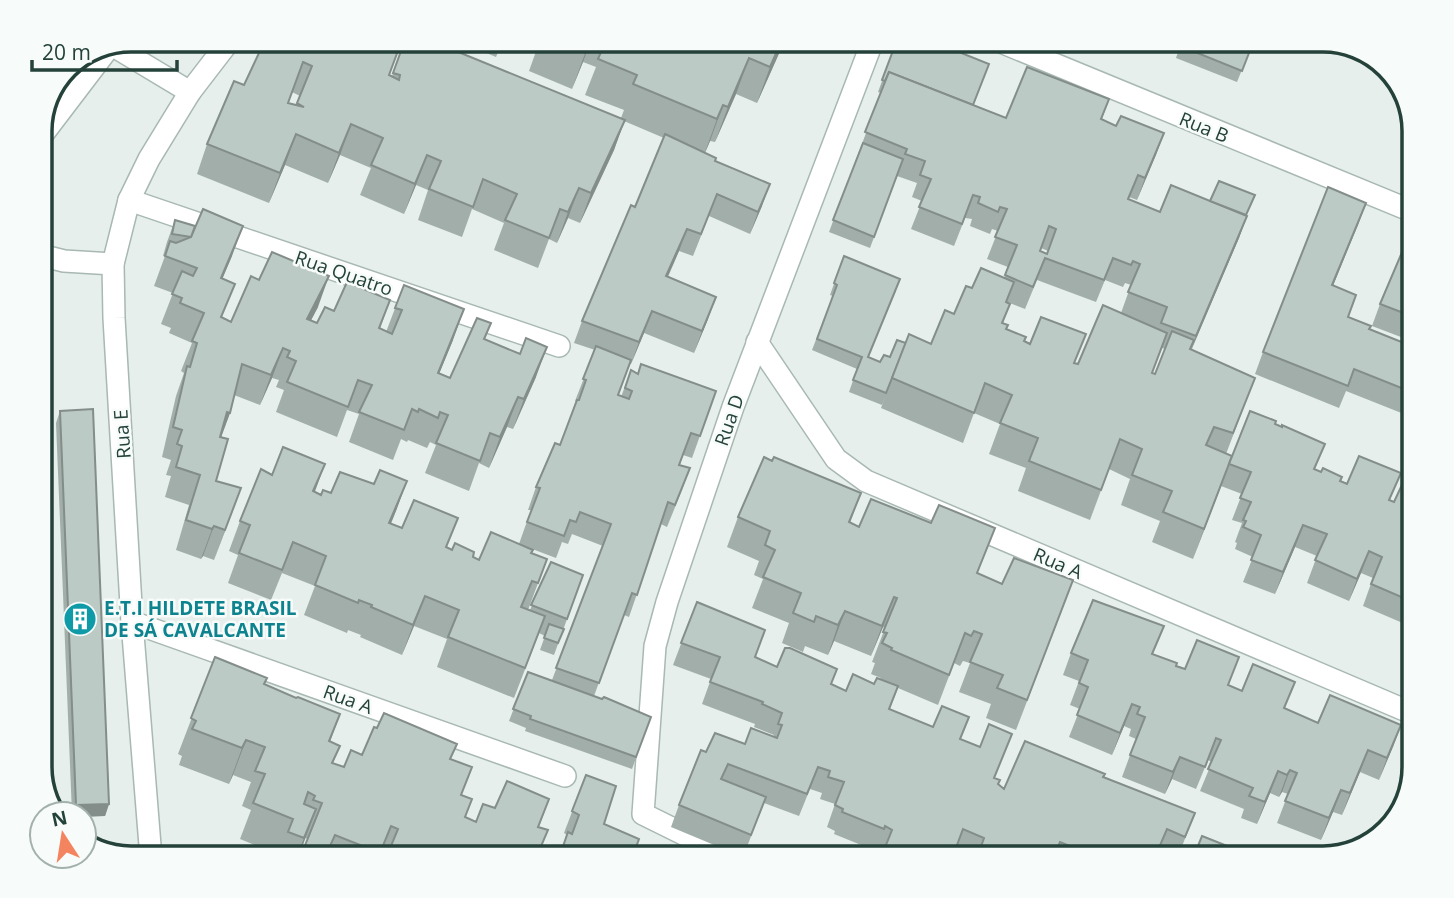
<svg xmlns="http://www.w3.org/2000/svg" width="1454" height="898" font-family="'Open Sans',sans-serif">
<rect width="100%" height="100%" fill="#e6efeb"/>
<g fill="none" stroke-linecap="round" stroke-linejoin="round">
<defs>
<g id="street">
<polyline points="996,40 1414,212"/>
<polyline points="115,47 190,92"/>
<polyline points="40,138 107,50"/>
<polyline points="129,200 559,346"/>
<polyline points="40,255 64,261 113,264"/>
<polyline points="757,342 836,459 866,481 1414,714"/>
<polyline points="132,622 565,776"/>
<polyline points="151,858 132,622 114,318 113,264 129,200 149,159 190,92 230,40"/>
<polyline points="732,858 643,814 655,646 667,602 733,407 873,40"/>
</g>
</defs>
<use href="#street" stroke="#a8b8b2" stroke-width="24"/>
<use href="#street" stroke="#fff" stroke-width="21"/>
</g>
<g fill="#a1aea9" fill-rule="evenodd">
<path d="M265 40 392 76 405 40 621 118 624 110 585 95 596 67 583 62 572 89 529 71 539 43 533 41 530 47 514 40H785L757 103 736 94 715 142 710 141 705 153 715 161 762 206 750 234 709 216 693 256 679 251 668 277 708 319 694 353 644 333 631 364H630L618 395 621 397 631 370 638 373 641 364 716 391 692 458 683 455 680 465 690 468 682 490 667 527 661 524 629 617 624 615 594 696 651 717 632 769 525 731 526 728 509 721 528 672 552 680 603 546 572 534 568 544 562 542 556 558 519 544 531 510H528L536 487 560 445 576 401H575L595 350 574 343 582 321 635 207 664 138 624 121 614 150 580 223 568 218 557 243 549 239 538 268 494 250 504 223 472 209 462 237 418 220 428 190 416 185 404 214 360 195 371 168 340 155 328 183 285 165 269 203 197 174 207 144 244 85ZM292 92 300 96 296 105 288 103Z"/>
<polygon points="455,40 503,40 496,57"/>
<path d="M897 40 973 105 1006 118 1109 99 1102 119 1116 126 1164 133 1137 200 1129 197V199L1160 212 1246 216 1239 238 1191 349 1255 378 1226 454 1232 456 1275 424 1315 470 1394 502 1414 459V604L1405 624 1363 606 1373 578 1361 573 1349 601 1307 583 1317 556 1295 547 1275 594 1243 582 1253 557 1235 549 1237 543 1235 542 1242 523 1232 520 1242 494 1221 486 1193 559 1152 542 1160 521 1121 505 1130 479 1109 469 1090 520 1018 491 1026 468 989 454 1000 424 974 413 963 443 881 408 886 395 882 405 849 392 857 369 812 350 833 296 830 295 844 256 896 291 868 357 880 362 890 357 906 343 931 344 954 314 972 288 1004 278 1008 267 987 259 998 231 992 229 990 234 970 226 972 219 965 218 954 246 911 229 922 201 912 197 917 183 897 176 870 248 829 232 881 93 878 92ZM1041 248 1048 251 1047 254 1040 251ZM1037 280 1096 302 1105 280 1123 287 1125 283 1131 285 1121 313 1078 364 1025 341 1006 329 1003 323 1007 302 1025 309ZM1162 348 1165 349 1155 374 1152 373Z"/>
<polygon points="1182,40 1254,40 1237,82 1176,58"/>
<polygon points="1366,203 1333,286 1348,317 1370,330 1414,347 1414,418 1346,391 1339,408 1255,374 1263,352"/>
<polygon points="175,220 232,256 222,279 222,317 231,322 318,307 311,320 317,323 334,311 390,300 380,329 386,332 404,285 453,340 439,374 450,378 491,323 485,339 536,377 513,429 507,427 489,468 479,463 469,491 425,473 436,445 430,442 427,448 408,440 407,442 401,439 393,460 349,442 359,414 347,410 337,437 276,412 284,390 276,387 279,380 272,378 260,405 234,395 230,413 221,437 216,481 241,488 214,560 203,556 201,559 176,550 189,505 165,497 171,476 166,475 171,460 162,457 176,396 184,373 181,371 192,343 169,333 171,328 161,324 173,293 154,286 165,256 163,256 167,242"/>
<polygon points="1414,232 1414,342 1372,326 1380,304"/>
<polygon points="60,411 109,804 105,816 72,814 56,423"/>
<polygon points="772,461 861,493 850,523 978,573 1062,610 1016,730 986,718 991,704 959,692 970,663 963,661 960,666 954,663 938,705 898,688 890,709 980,747 1012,734 994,778 998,784 1004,789 1105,774 1104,777 1195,813 1179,854 1186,858 970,858 955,851 953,858 881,858 883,851 877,848 876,851 834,834 835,831 827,827 835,804 820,799 822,793 810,789 799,816 764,803 743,857 671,827 679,805 706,752 745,744 773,737 774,735 754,727 755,724 702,704 711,679 673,665 697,602 755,657 777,667 832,684 846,691 874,684 881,678 871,674 875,663 872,662 885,628 883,627 871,656 834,641 828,655 805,646 803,652 782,643 789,623 752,608 763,579 754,575 759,561 727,547 738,517"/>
<polygon points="407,481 391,524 479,560 532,553 547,559 528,610 530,610 551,562 583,575 554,655 540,650 545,636 539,633 514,698 437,667 447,639 414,626 402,655 360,637 361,635 348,630 347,633 304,615 315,586 282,573 271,600 228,583 238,555 229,551 240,521 315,492 321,495 374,484"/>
<polygon points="1071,653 1153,655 1176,666 1229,686 1318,723 1401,725 1379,780 1360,772 1342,815 1333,812 1321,840 1277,823 1288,794 1282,792 1279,797 1270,793 1257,824 1241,818 1244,809 1200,791 1212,762 1208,760 1196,789 1172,779 1165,794 1122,777 1136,739 1129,736 1131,729 1124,726 1112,755 1069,737 1080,709 1070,705 1079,681 1063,675"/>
<polygon points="215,657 265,684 296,698 340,714 330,742 340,746 333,763 344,767 362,755 451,759 462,796 465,818 476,822 495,808 549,799 539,827 548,830 537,858 301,858 308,839 305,838 297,858 279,858 280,855 240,839 251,810 242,806 251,782 233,775 229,784 179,765 182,756 178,754"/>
<polygon points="586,775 604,824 567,835 564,833"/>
</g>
<g fill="#838d89">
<polygon points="590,40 591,40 583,62 572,89"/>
<polygon points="782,40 785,40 757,103 770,67"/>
<polygon points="749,58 736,94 715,142 728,107"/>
<polygon points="723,105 710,141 704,155 717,119"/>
<polygon points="625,120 614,150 580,223 591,193"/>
<polygon points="351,124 340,155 328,183 339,153"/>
<polygon points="1164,133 1156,155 1137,200 1145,178"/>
<polygon points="296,134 285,165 269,203 280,173"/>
<polygon points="427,155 416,185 404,214 415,184"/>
<polygon points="770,184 762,206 750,234 758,212"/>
<polygon points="579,188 568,218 557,243 568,212"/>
<polygon points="1366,203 1358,225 1324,307 1332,285"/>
<polygon points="1247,216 1239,238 1188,358 1196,336"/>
<polygon points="243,226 232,256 210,308 221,278"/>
<polygon points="687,229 679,251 658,298 666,276"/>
<polygon points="329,276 318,307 296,349 307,319"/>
<polygon points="716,297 708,319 694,353 702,331"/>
<polygon points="464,309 453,340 427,403 438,373"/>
<polygon points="652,311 644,333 631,364 639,342"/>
<polygon points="547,347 536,377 513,429 524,399"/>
<polygon points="283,348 272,378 260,405 271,375"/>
<polygon points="518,397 507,427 489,468 500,437"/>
<polygon points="227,412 230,413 219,443"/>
<polygon points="1232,456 1221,486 1193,559 1204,529"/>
<polygon points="325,464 314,494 313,491"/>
<polygon points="407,481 396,511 378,553 389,523"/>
<polygon points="241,488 230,518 214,560 225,530"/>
<polygon points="1303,525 1295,547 1275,594 1283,572"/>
<polygon points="214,526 203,556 201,559 212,529"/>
<polygon points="1369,551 1361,573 1349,601 1357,579"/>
<polygon points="425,596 414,626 402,655 413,625"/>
<polygon points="894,597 883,627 871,656 882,626"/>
<polygon points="845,611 834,641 828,655 838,625"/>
<polygon points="1132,704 1124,726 1112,755 1120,733"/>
<polygon points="1401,725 1393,747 1379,780 1387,758"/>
<polygon points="246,740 233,775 229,784 242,748"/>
<polygon points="1368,750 1360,772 1342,815 1350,793"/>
<polygon points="1180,757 1172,779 1165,794 1173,772"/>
<polygon points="1290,770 1282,792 1279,797 1287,775"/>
<polygon points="1278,771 1270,793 1257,824 1265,802"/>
<polygon points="1341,790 1333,812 1321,840 1329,818"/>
<polygon points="109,804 105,816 84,817 84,814 73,814 76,805"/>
<polygon points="316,809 303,845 296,858 304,838"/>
</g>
<g fill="#bbcac4" stroke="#838d89" stroke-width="2" fill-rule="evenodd">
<path d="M265 40H402L389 75 399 80 400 75 393 73 405 40H429L625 120 591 193 579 188 568 212 560 209 549 238 505 220 517 194 483 179 473 207 429 189 441 161 427 155 415 184 371 165 383 138 351 124 339 153 296 134 280 173 207 144 234 81 244 85ZM303 62 312 66 297 103 304 107 288 103Z"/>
<polygon points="555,40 590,40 585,53"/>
<polygon points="606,40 782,40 770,67 749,58 728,107 723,105 717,119 633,84 637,75 598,59"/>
<polygon points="897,40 929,40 989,64 973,105 889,72 885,81 882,80"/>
<polygon points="1182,40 1254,40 1242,71 1180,46"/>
<path d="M1027 67 1109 99 1101 119 1116 126 1121 116 1164 133 1145 178 1138 175 1128 199 1160 212 1171 185 1247 216 1196 336 1161 323 1167 307 1128 292 1140 264 1133 261 1131 265 1113 258 1104 280 1045 258 1033 287 1005 275 1017 245 995 237 1007 209 1000 207 998 212 978 203 980 197 973 195 962 224 919 207 931 179 920 175 925 161 905 154 907 149 865 132 889 72 1006 118ZM1049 226 1056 229 1047 254 1040 251Z"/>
<polygon points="665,134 716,158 715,161 770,184 758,212 717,194 701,234 687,229 666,276 716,297 702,331 652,311 639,342 582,321 631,205 635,207"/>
<polygon points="863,143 903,159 874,237 833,220"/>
<polygon points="1219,181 1255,195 1246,215 1210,201"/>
<polygon points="1328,187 1366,203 1332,285 1356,295 1348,317 1371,326 1369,329 1414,347 1414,393 1354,369 1348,386 1263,352"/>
<polygon points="203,209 243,226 221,278 235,284 221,317 231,322 251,276 259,280 272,252 329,276 307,319 317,323 325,307 334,311 347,282 390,300 379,328 392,334 402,310 395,308 404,285 464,309 438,373 450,378 477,318 491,323 484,339 520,354 526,338 547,347 524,399 518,397 500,437 490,433 480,461 436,443 448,415 440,412 438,418 419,409 418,412 412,409 404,430 359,412 372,385 358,380 348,407 287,382 296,361 287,357 290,351 283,348 271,375 242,364 230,413 227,412 220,437 228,439 216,481 241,488 225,530 214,526 212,529 186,520 200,475 176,467 182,446 177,444 182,430 173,427 187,366 190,367 197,343 192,341 204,313 180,303 182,298 172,294 182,271 193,276 197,268 165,256 170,241 176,243 191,237"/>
<polygon points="175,220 195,226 191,237 172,234"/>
<polygon points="1411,231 1414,232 1414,317 1380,304"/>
<polygon points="844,256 900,279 868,357 880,362 884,355 890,357 897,340 906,343 886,393 853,380 862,357 817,339 837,285 834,283"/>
<polygon points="981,268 1014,282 1006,302 1010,304 1002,323 1008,325 1006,329 1026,337 1024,341 1030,344 1041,317 1086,334 1074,363 1078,364 1103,305 1167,333 1152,373 1155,374 1172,331 1194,340 1190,349 1255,378 1233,433 1214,427 1206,445 1232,456 1204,529 1163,512 1172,491 1132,475 1142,449 1120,439 1101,490 1029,461 1038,438 1000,423 1012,395 985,383 974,413 892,378 909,334 931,344 945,310 954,314 966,286 972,288"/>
<polygon points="596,346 631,360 618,395 629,399 632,391 625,388 631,370 638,374 641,364 716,391 700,436 691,433 679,465 690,468 675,505 668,502 637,595 632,593 599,683 556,668 611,524 580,512 576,522 570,520 564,536 527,522 540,488 536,487 555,443 560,445 577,400 579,400 586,380 583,379"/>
<polygon points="93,409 109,804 76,805 60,411"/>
<polygon points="1250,411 1276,421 1275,424 1282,427 1282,425 1325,444 1314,469 1321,472 1323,468 1342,477 1340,481 1347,484 1359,456 1401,473 1389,500 1394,502 1414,459 1413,602 1371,584 1382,557 1369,551 1357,579 1315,560 1327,534 1303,525 1283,572 1251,560 1261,535 1243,527 1246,521 1243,520 1251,502 1240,498 1251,472 1229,464"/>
<polygon points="283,447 325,464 313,491 321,495 323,490 331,493 340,472 374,484 380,470 407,481 389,523 402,528 414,500 458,518 446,547 452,550 455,543 474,552 473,557 479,560 491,532 533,550 531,553 547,559 538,583 532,581 521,607 545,616 525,668 448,637 459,610 425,596 413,625 371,607 372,605 359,600 358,603 315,585 326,556 293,542 282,570 239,553 250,525 240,521 261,469 272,475"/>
<polygon points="764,457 772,461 774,457 861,493 849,522 859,527 871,499 931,523 939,505 995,528 977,573 1002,584 1014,558 1073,580 1027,700 997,688 1003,675 970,662 982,634 974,631 971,636 965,633 949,675 891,650 892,648 882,643 887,633 883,632 897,598 894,597 882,626 845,611 838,625 816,616 814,622 793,613 801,593 763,577 775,550 765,545 770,531 738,517"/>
<polygon points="551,562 583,575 567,619 531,605"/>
<polygon points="1093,600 1164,626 1152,654 1177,663 1176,666 1185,669 1197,640 1239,657 1228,685 1242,691 1253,664 1295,682 1284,708 1318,723 1330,695 1401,725 1387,758 1368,750 1350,793 1341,790 1329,818 1285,801 1297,773 1290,770 1287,775 1278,771 1265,802 1249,796 1253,788 1208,769 1221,740 1216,738 1205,767 1180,757 1173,772 1130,755 1145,717 1137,714 1140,707 1132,704 1120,733 1077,715 1088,687 1079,683 1088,660 1071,653"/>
<polygon points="697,602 765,630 755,657 777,667 785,648 790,648 837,669 831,684 846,691 853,674 874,684 877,678 898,686 889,709 933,727 942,706 969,717 960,739 980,747 989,724 1012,734 994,778 1000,780 998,784 1004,789 1025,741 1105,774 1103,777 1195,813 1185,837 1167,829 1158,850 1167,854 1168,849 1186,857 1186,858 1071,858 1075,848 1060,842 1053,858 977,858 984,838 963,829 954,853 952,852 949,858 889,858 882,855 892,830 885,826 884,829 842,812 843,809 835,805 844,782 828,777 830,771 818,767 807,794 728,764 721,779 766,797 751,835 679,805 701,750 706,752 715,733 745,744 751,728 777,738 782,725 778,724 782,713 762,704 763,702 710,682 720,657 681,643"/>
<polygon points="549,624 564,629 558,643 544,638"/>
<polygon points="215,657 267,678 264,684 296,698 298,697 340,714 329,741 340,746 332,763 344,767 351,750 362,755 374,727 377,728 384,713 457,744 450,759 472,767 461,795 472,799 465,817 476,822 483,804 495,808 507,781 549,799 538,827 548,830 536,858 453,858 445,854 447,849 440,846 436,858 386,858 398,829 391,826 380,853 335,835 325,857 304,848 322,803 313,800 315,796 308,792 304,804 316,809 304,838 288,832 293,819 253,803 265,774 255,771 265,747 246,740 242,748 192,729 196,721 191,718"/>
<polygon points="528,672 602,699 604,697 651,717 636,757 530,719 531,716 513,709"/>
<polygon points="586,775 616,786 604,824 639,839 632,858 559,858 568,832 572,834 579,815 572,811"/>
<polygon points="1202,836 1245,853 1243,858 1193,858"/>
<polygon points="700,846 720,853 718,858 695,858"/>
<polygon points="657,852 671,858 655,858"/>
</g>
<defs>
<symbol id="building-disc" viewBox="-11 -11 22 22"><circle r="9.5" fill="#0f9aa8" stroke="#f7fbf9"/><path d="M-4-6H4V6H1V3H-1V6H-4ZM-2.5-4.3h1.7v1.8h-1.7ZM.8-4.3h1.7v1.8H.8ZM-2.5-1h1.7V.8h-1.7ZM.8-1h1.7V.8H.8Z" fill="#fff"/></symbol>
</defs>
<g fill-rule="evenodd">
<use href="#building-disc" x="61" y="600" width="38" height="38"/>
</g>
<g text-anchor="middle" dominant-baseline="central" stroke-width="5" stroke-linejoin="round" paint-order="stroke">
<g font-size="19" fill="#24423a" stroke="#f7fbf9">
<text transform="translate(1204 127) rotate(22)">Rua B</text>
<text transform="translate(344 273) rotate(19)">Rua Quatro</text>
<text transform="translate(729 420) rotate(-71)">Rua D</text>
<text transform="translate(122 434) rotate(-94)">Rua E</text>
<text transform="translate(1058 563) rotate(23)">Rua A</text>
<text transform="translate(348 699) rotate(20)">Rua A</text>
</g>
<g font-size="19" font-weight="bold" fill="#0d838f" stroke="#f7fbf9" text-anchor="start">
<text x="104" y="608">E.T.I HILDETE BRASIL<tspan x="104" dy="22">DE SÁ CAVALCANTE</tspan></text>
</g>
</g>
<path d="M0 0H1454V898H0ZM131 52H1323A79 79 0 0 1 1402 131V767A79 79 0 0 1 1323 846H131A79 79 0 0 1 52 767V131A79 79 0 0 1 131 52Z" fill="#f7fbf9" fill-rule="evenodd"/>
<path fill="none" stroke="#24423a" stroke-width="3.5" d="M131 52H1323A79 79 0 0 1 1402 131V767A79 79 0 0 1 1323 846H131A79 79 0 0 1 52 767V131A79 79 0 0 1 131 52Z"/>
<g transform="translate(63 835) rotate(348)"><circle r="33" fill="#f7fbf9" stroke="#a3b1ad" stroke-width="2"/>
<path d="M0-5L12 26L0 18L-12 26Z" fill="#f4845f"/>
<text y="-10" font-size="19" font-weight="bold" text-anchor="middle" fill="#24423a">N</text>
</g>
<path d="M32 60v10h145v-10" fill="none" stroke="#24423a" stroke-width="3.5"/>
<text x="42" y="60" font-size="21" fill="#24423a" stroke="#f7fbf9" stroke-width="5" paint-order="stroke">20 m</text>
</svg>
